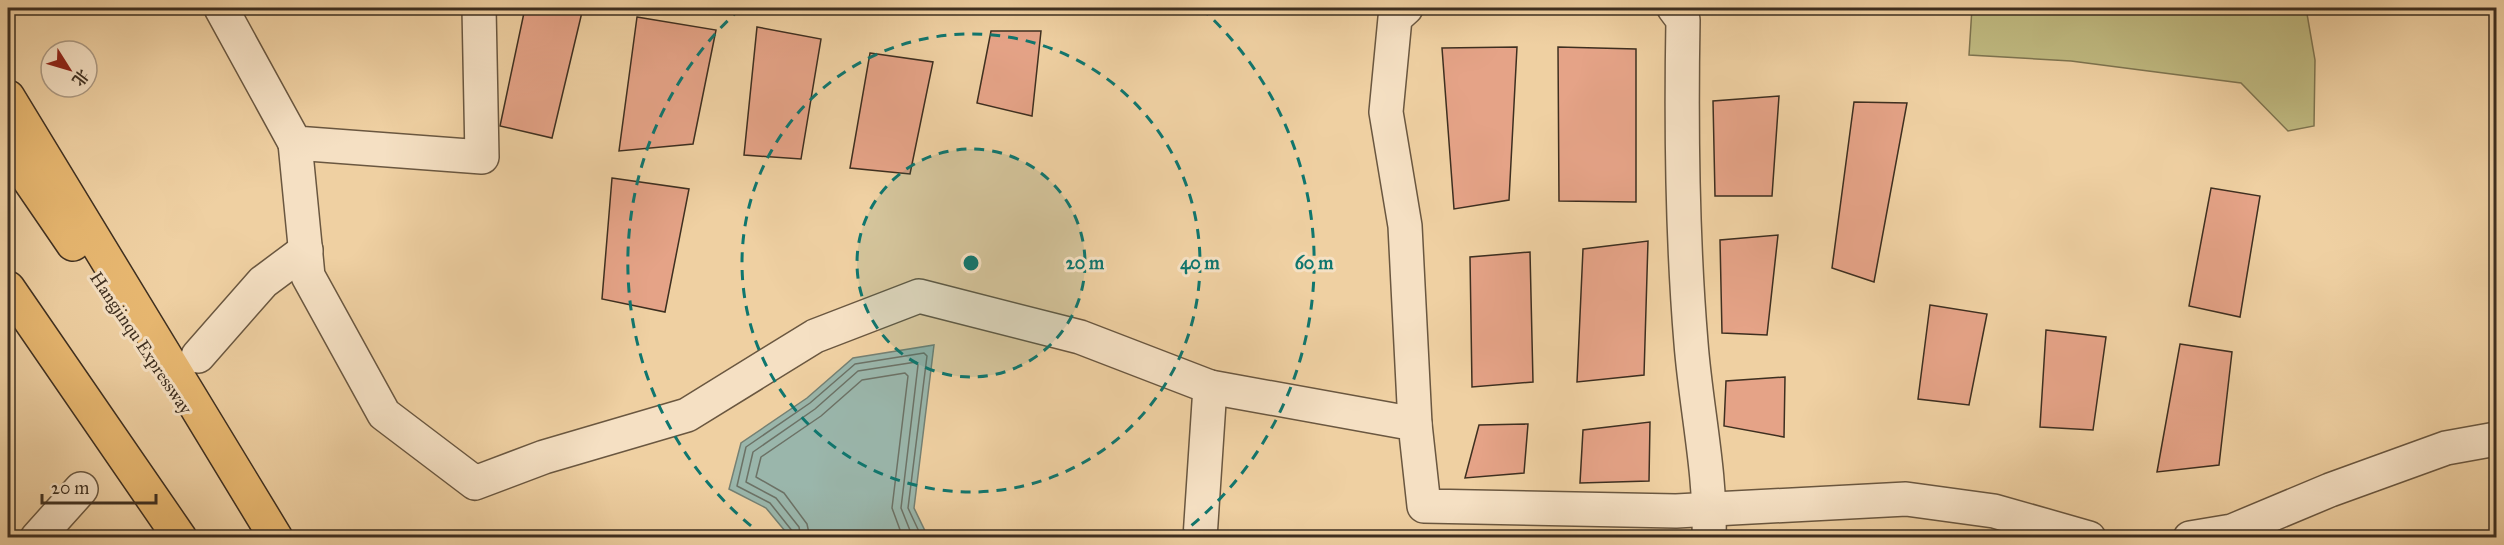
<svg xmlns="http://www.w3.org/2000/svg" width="2504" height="545" font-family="'IM FELL Great Primer','Noto Serif SC',serif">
<rect width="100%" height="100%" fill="#efd0a2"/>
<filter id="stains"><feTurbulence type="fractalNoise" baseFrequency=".00333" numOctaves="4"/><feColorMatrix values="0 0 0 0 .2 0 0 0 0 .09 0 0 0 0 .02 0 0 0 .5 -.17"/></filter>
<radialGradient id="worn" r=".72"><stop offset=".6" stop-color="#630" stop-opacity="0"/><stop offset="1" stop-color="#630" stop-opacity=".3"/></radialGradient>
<polygon fill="#bfb980" stroke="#7e7450" stroke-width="1.5" points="1972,8 2306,8 2315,60 2314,126 2288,131 2241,83 2071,61 1969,55"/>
<polygon fill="#9ab6ab" stroke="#758073" stroke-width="1.5" points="934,345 914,508 928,537 790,537 766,508 729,489 741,443 807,398 853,358"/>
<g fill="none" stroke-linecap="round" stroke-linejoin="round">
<g stroke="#6c7266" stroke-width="1.5">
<polyline points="794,538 793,532 770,503 737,486 746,447 810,403 855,364 924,353 927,356 908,508 922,538"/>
<polyline points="801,538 799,527 776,498 746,482 753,452 815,409 858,371 916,362 918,365 901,508 913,538"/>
<polyline points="810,538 807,524 784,493 756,477 761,457 821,416 862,380 905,373 908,376 892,508 903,538"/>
</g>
</g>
<g fill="#e5a387" stroke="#3e2f20" stroke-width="1.5">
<polygon points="525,8 583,8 552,138 500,126"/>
<polygon points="888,8 929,8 928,14"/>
<polygon points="637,17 716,30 693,144 619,151"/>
<polygon points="757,27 821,39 801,159 744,155"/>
<polygon points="991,31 1041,31 1032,116 977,103"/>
<polygon points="1517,47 1509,200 1454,209 1442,48"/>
<polygon points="1558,47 1636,49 1636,202 1559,201"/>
<polygon points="870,53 933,62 910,174 850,168"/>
<polygon points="1779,96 1772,196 1715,196 1713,101"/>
<polygon points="1854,102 1907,103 1874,282 1832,268"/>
<polygon points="612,178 689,189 665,312 602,299"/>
<polygon points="2211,188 2260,196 2240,317 2189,306"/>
<polygon points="1778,235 1767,335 1722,333 1720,240"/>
<polygon points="1648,241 1644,375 1577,382 1583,249"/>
<polygon points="1530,252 1533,382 1472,387 1470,257"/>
<polygon points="1930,305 1987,314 1969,405 1918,399"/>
<polygon points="2046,330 2106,337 2093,430 2040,427"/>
<polygon points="2180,344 2232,352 2219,465 2157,472"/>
<polygon points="1785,377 1784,437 1724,426 1726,381"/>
<polygon points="1650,422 1649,481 1580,483 1583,430"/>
<polygon points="1528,424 1524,473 1465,478 1479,425"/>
</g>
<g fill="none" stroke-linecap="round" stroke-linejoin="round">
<defs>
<g id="minor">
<polyline points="221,8 295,143 482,157 479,8"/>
<polyline points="1406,8 1395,18 1386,112 1405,226 1415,424"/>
<path d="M1674 8 1683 20C1681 128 1682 235 1691 343 1696 408 1711 472 1709 538"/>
<polyline points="295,143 308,276 384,414 475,483 544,457 687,415 815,336 919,296 1080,337 1210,387 1200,538"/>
<polyline points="198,356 263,282 306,250"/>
<polyline points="1210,387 1415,424 1424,506 1676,511 1906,499 1994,511 2089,538"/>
<polyline points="37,538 81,489"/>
<polyline points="2190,538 2232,531 2330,490 2446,448 2496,439"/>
</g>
<g id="motorway">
<polyline points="8,97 276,538"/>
<polyline points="8,149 73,244"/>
<polyline points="8,288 180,538"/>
</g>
</defs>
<use href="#minor" stroke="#6a5740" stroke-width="36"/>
<use href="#motorway" stroke="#3e2f20" stroke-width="36"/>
<use href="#minor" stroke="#f5e0c3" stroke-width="33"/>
<use href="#motorway" stroke="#e8b871" stroke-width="33"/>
</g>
<circle cx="971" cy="263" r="114" fill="#0f766e" fill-opacity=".12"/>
<g fill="none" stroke="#0f766e" stroke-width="3" stroke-dasharray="10 8">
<circle cx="971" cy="263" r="114"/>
<circle cx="971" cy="263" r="229"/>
<path d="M765 537A343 343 0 0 1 741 8M1201 8A343 343 0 0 1 1177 537"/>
</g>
<g text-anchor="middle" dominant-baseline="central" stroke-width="6" stroke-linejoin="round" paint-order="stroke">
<g font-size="18" fill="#3e2f20" stroke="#f5e0c3">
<text transform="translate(141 343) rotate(56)">Hangjinqu Expressway</text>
</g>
</g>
<circle cx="971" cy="263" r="9" fill="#0f766e" stroke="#f5e0c3" stroke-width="3"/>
<g font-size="18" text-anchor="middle" font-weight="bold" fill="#0f766e" stroke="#f5e0c3" stroke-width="6" stroke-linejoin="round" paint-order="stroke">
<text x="1085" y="269">20 m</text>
<text x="1200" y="269">40 m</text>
<text x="1314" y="269">60 m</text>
</g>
<rect width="2504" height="545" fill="none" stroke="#efd0a2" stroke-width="30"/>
<rect x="9" y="9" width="2486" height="527" fill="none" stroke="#3e2f20" stroke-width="3"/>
<rect x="15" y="15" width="2474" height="515" fill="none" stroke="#3e2f20" stroke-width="1.5"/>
<g transform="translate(69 69) rotate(127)"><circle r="28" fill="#f5e0c3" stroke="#ac9982" stroke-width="1.5"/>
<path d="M0-4.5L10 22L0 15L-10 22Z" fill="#8f2418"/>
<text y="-9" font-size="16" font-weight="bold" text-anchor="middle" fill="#3e2f20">北</text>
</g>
<path d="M42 494v9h114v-9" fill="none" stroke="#3e2f20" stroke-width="3"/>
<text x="51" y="494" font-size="18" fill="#3e2f20" stroke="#f5e0c3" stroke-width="4.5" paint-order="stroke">20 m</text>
<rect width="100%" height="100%" filter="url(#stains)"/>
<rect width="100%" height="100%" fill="url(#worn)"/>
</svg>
